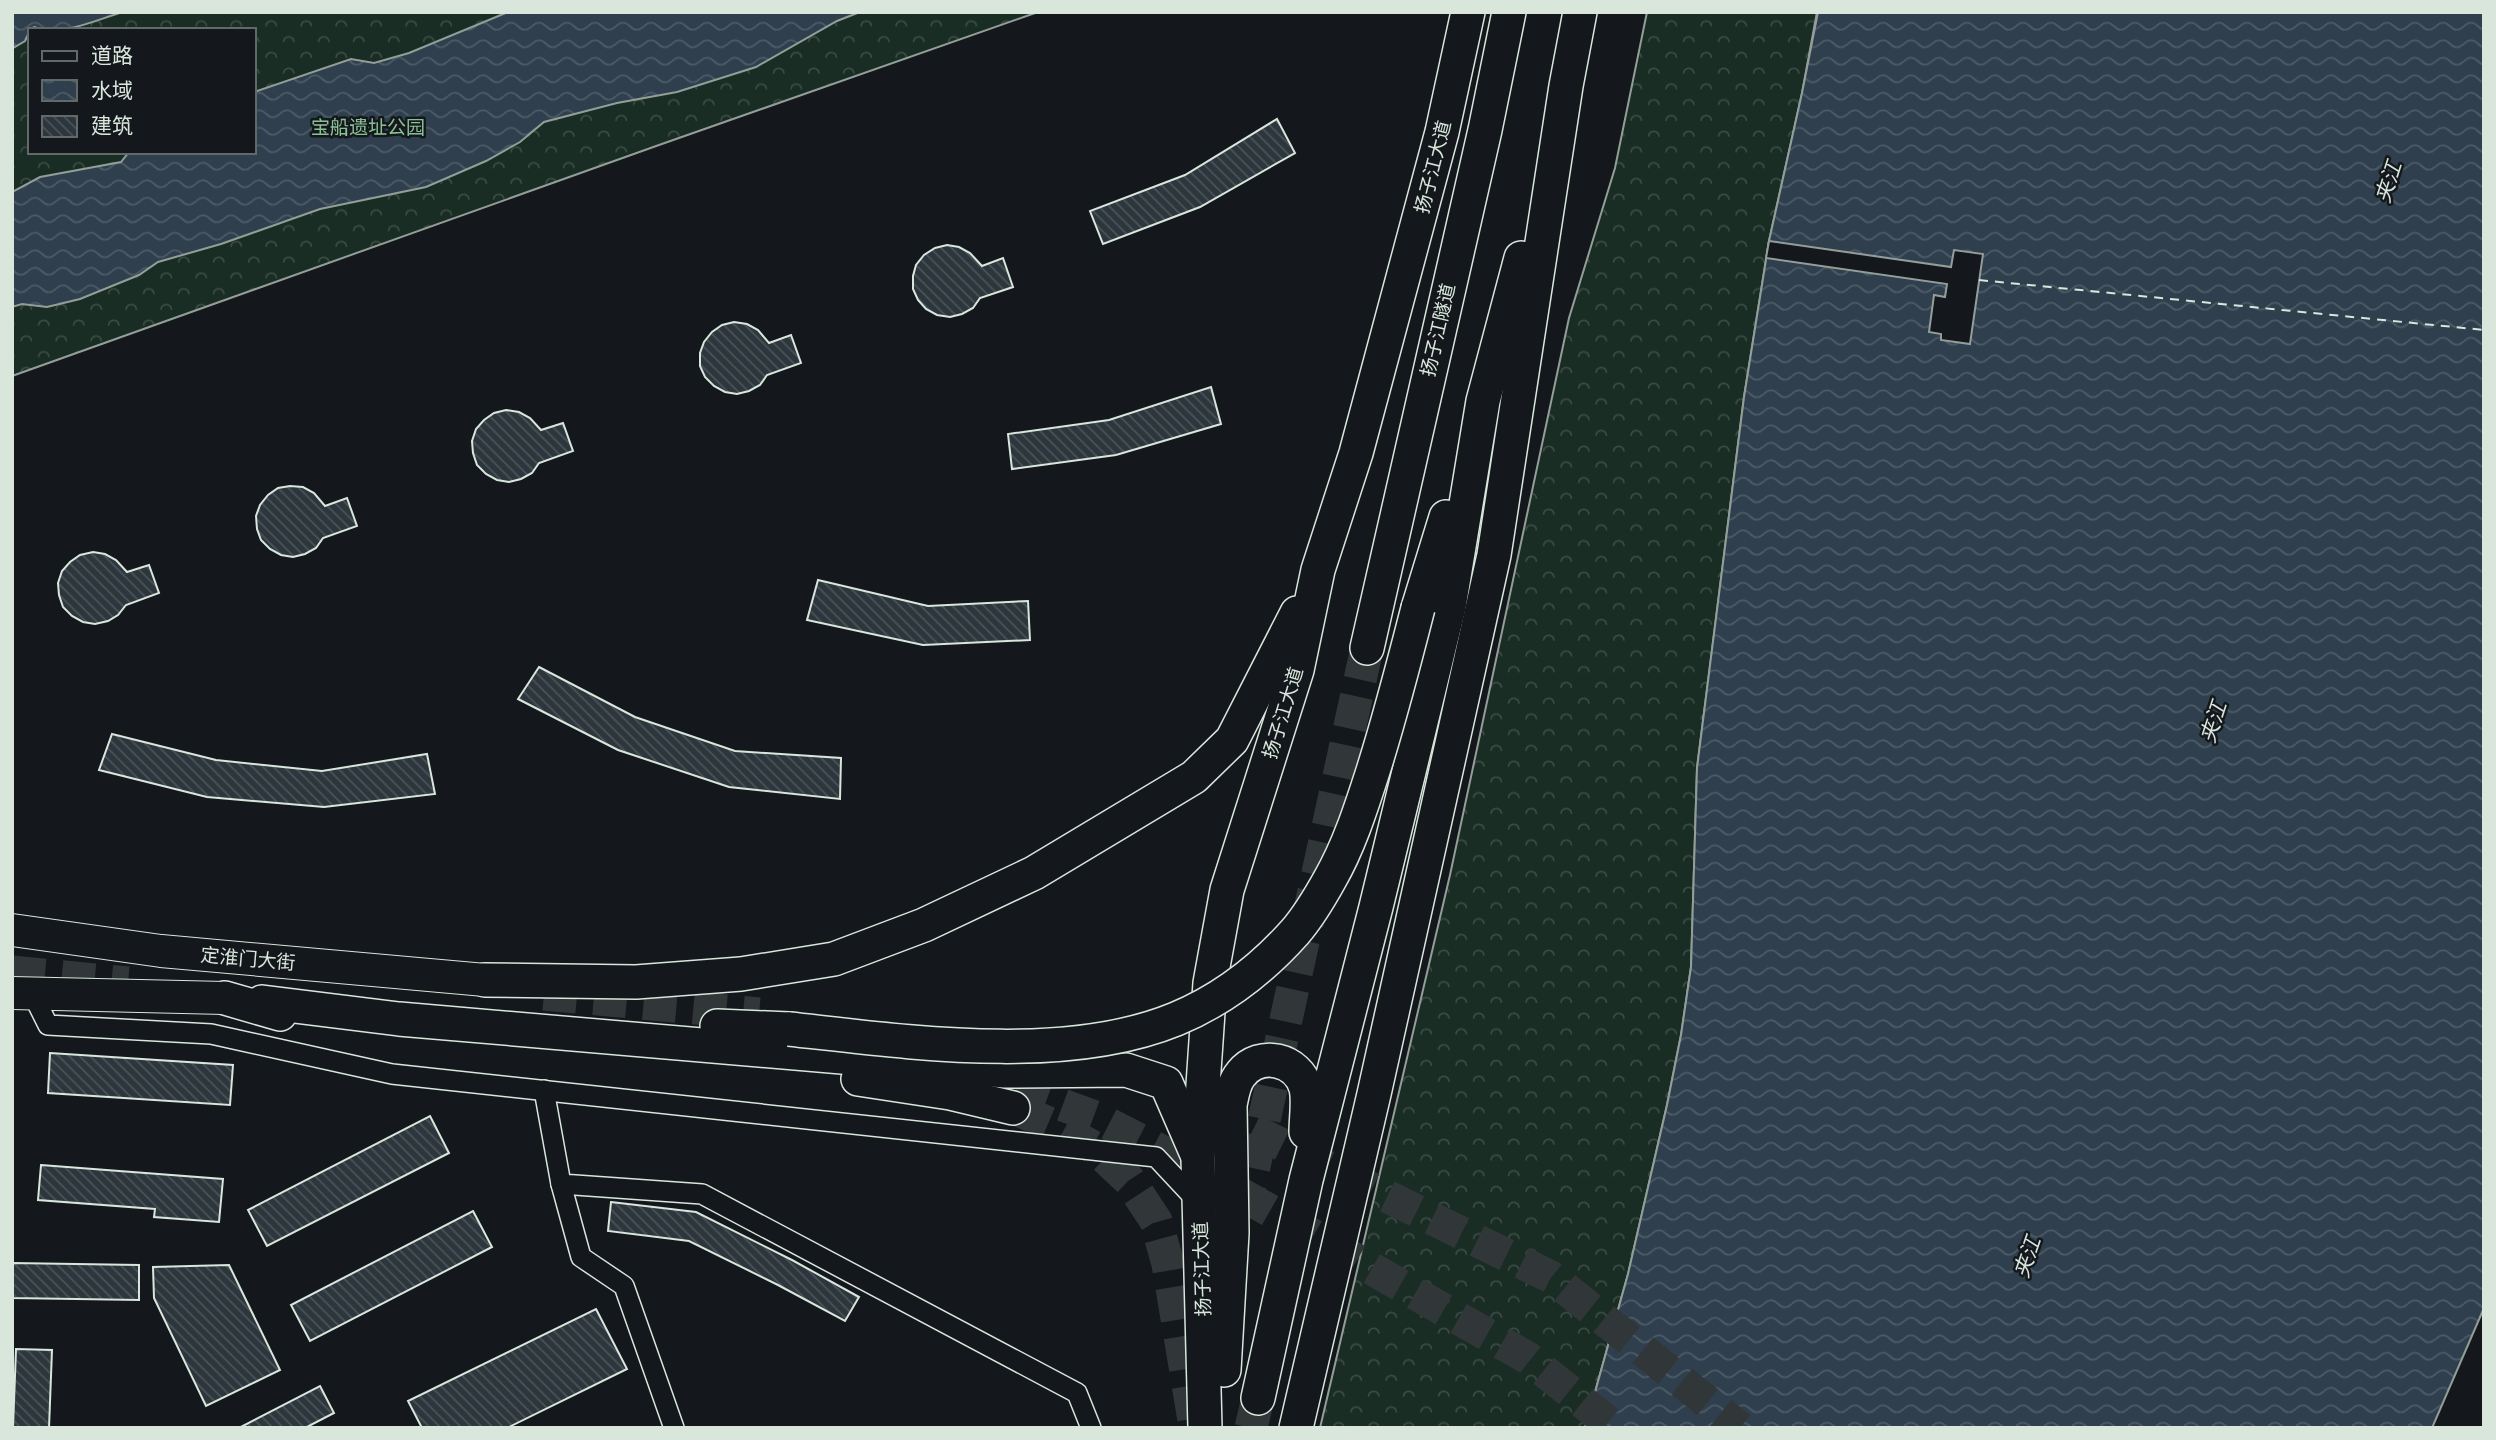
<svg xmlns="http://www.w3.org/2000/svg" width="2496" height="1440" font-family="Inter,'Noto Sans SC',sans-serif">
<defs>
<pattern id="forest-crowns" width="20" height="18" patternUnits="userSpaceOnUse" patternTransform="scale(1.75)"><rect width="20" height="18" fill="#1a2d24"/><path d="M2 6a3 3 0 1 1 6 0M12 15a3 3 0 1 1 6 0" fill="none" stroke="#3b4b43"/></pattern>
<pattern id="water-waves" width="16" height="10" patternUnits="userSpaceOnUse" patternTransform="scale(1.75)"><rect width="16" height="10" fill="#2f3f4d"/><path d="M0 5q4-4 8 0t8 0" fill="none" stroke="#4c5b66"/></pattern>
<pattern id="building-back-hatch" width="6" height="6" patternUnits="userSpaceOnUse" patternTransform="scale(1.75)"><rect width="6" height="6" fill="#2c363c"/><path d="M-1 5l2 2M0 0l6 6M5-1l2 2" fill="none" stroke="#4a5358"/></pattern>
</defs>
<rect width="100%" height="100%" fill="#14181c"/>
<g fill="url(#forest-crowns)" stroke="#939e99" stroke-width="2" fill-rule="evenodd">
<path d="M12 12H1038L659 145 12 376ZM30 30H254V152H30Z"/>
<polygon points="1647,12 1817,12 1802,93 1769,241 1744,397 1697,768 1691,967 1681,1035 1667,1105 1628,1274 1585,1428 1320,1428 1450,875 1569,318 1615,168"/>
</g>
<g fill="url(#water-waves)" stroke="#939e99" stroke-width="2">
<path d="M12 12H123C95 20 63 37 34 27L30 30 25 41 13 48Z"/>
<polygon points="508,12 860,12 837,21 756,67 677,92 617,103 544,122 520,142 486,161 426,187 320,209 221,244 158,262 139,275 80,299 47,307 22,304 12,307 12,192 40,177 121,162 129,152 254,152 254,92 351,59 374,63 409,53"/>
<polygon points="1818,12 2484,12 2484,1308 2432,1428 1585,1428 1628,1274 1667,1105 1681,1035 1691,967 1697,768 1744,397 1769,241 1802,93"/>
</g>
<polygon fill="#14181c" stroke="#939e99" stroke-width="2" points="1769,241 1951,267 1954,250 1983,254 1970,344 1941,340 1941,334 1929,332 1934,295 1945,297 1947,284 1766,258"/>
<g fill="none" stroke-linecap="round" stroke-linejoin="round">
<polyline stroke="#d8e6dc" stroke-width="2" stroke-dasharray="9 7" stroke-linecap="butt" points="1979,280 2484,330"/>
</g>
<g fill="url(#building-back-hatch)" stroke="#d8e6dc" stroke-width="2">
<polygon points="1277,119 1295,153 1200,207 1103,244 1090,211 1185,175"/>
<polygon points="947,245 959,247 970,253 982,266 1003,258 1013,287 980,298 973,308 962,314 950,317 937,315 926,309 918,300 913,289 913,276 916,265 924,255 935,248"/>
<polygon points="734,322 747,324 758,330 769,343 791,335 801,363 767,375 760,385 749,391 737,394 725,392 714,386 705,377 700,366 700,353 704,342 712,332 722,325"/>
<polygon points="1211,387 1221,424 1116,455 1012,469 1008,434 1109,420"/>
<polygon points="506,410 519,412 530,418 541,430 563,423 573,451 539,463 532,473 521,479 509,482 497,480 486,474 477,465 473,453 472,441 476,429 484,420 494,413"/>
<polygon points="290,486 303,487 314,493 325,506 347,498 357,526 323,538 316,548 305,554 293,557 281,555 270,549 261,540 257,529 256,516 260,505 268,495 278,488"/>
<polygon points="93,552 105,554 116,560 127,572 149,565 159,593 126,605 118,615 108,621 95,624 83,622 72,616 63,607 59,595 58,583 62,571 70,562 80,555"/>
<polygon points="818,580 928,606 1028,601 1030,640 923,645 807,620"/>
<polygon points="539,667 635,717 735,751 841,758 840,799 729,787 618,750 518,699"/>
<polygon points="112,734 216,760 322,771 427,754 435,794 324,807 207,797 99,770"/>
<polygon points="50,1053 233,1065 230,1105 48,1093"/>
<polygon points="430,1116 449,1153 267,1246 248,1210"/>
<polygon points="41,1165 223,1179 219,1222 154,1217 155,1209 38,1200"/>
<polygon points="611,1202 696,1212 792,1260 859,1297 845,1321 778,1285 689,1241 608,1231"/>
<polygon points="473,1211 492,1247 310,1341 291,1305"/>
<polygon points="12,1263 139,1265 139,1300 12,1298"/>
<polygon points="229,1265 280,1370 206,1406 154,1298 153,1267"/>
<polygon points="596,1309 627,1369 507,1428 422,1428 408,1401"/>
<polygon points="16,1349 52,1350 49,1428 13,1428"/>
<polygon points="320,1386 334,1413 305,1428 239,1428"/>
</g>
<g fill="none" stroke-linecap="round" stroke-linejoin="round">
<g stroke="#313739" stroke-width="33" stroke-dasharray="33 17" stroke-linecap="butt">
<polyline points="12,972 128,983"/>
<polyline points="544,994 759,1014"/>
<polyline points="967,1077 1019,1089 1095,1117 1206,1174 1528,1358 1615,1428"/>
<polyline points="1018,1110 1053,1125 1095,1148 1129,1180 1156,1221 1168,1264 1194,1420"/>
<polyline points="1207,1110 1232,1120 1551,1277 1740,1428"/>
<polyline points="1243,1217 1367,648"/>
<polyline points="1251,1428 1258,1398"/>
</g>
<defs>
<g id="minor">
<polyline points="32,993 48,1025 211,1034 392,1074 1156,1157 1199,1203"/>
<polyline points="544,1090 561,1184 702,1194 1077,1393 1091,1428"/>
<polyline points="561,1184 581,1257 624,1286 674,1428"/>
</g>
<g id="primary">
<polyline points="12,930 161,951 485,980"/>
<polyline points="12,993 225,998"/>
</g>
<g id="trunk">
<polyline points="1418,608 1446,517"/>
<polyline points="1367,648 1485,130 1509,12"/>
<polyline points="485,980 636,982 741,974 834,959 924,925 1034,873 1194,777 1232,740 1297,613"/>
<polyline points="225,998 280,1014"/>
<polyline points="262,1002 399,1019 1005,1071 1126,1070 1166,1083 1196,1152"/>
<polyline points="717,1026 789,1029"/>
<polyline points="858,1079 950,1093 1013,1108"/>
<path d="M1224 1370 1232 1233 1230 1105C1232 1095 1234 1082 1241 1074 1260 1050 1298 1059 1306 1088 1309 1101 1306 1119 1306 1132"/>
<polyline points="1258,1398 1306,1180 1376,907 1449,607 1483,401 1521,258"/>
<polyline points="1205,1428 1198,1158 1210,983 1227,890 1297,670 1318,570 1356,453 1442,132 1468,12"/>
<polyline points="1296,1428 1374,1094 1494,555 1566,86 1580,12"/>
</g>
</defs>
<use href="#minor" stroke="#d8e6dc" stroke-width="22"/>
<use href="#primary" stroke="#d8e6dc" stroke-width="34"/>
<use href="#trunk" stroke="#d8e6dc" stroke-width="36"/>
<use href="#minor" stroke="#14181c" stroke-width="19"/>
<use href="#primary" stroke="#14181c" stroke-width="32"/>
<use href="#trunk" stroke="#14181c" stroke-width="33"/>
<defs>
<path id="trunk-bridge" d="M789 1029C908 1042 1064 1065 1176 1019 1222 1000 1262 969 1295 932 1308 917 1320 897 1330 879 1349 846 1361 808 1373 771 1390 717 1404 663 1418 608"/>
</defs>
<use href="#trunk-bridge" stroke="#d8e6dc" stroke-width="36" stroke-linecap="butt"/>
<use href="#trunk-bridge" stroke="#14181c" stroke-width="33"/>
</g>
<g text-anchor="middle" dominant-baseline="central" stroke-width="5" stroke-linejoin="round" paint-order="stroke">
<g font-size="19" fill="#8ac095" stroke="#14181c">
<text x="368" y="127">宝船遗址公园</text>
</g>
<g font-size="19" fill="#d8e6dc" stroke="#14181c">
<text transform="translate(1433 167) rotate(-76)">扬子江大道</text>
<text transform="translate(1438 330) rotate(-77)">扬子江隧道</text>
<text transform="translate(1283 713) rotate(-73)">扬子江大道</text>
<text transform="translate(248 959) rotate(5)">定淮门大街</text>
<text transform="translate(1202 1269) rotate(-92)">扬子江大道</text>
</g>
<g font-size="21" font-style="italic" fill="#d8e6dc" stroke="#14181c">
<text transform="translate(2388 182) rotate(-72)">夹江</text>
<text transform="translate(2213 722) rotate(-72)">夹江</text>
<text transform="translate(2027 1257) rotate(-71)">夹江</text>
</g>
</g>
<rect width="2496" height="1440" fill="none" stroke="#d8e6dc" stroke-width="28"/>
<rect x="28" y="28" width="228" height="126" fill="#14181c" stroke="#626a69" stroke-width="2"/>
<rect x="42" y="51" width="35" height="10" fill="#14181c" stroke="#626a69" stroke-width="2"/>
<text x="91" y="63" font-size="21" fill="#d8e6dc">道路</text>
<rect x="42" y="80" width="35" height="21" fill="url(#water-waves)" stroke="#626a69" stroke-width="2"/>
<text x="91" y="98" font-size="21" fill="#d8e6dc">水域</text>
<rect x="42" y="116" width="35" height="21" fill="url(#building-back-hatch)" stroke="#626a69" stroke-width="2"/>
<text x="91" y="133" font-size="21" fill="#d8e6dc">建筑</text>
</svg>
